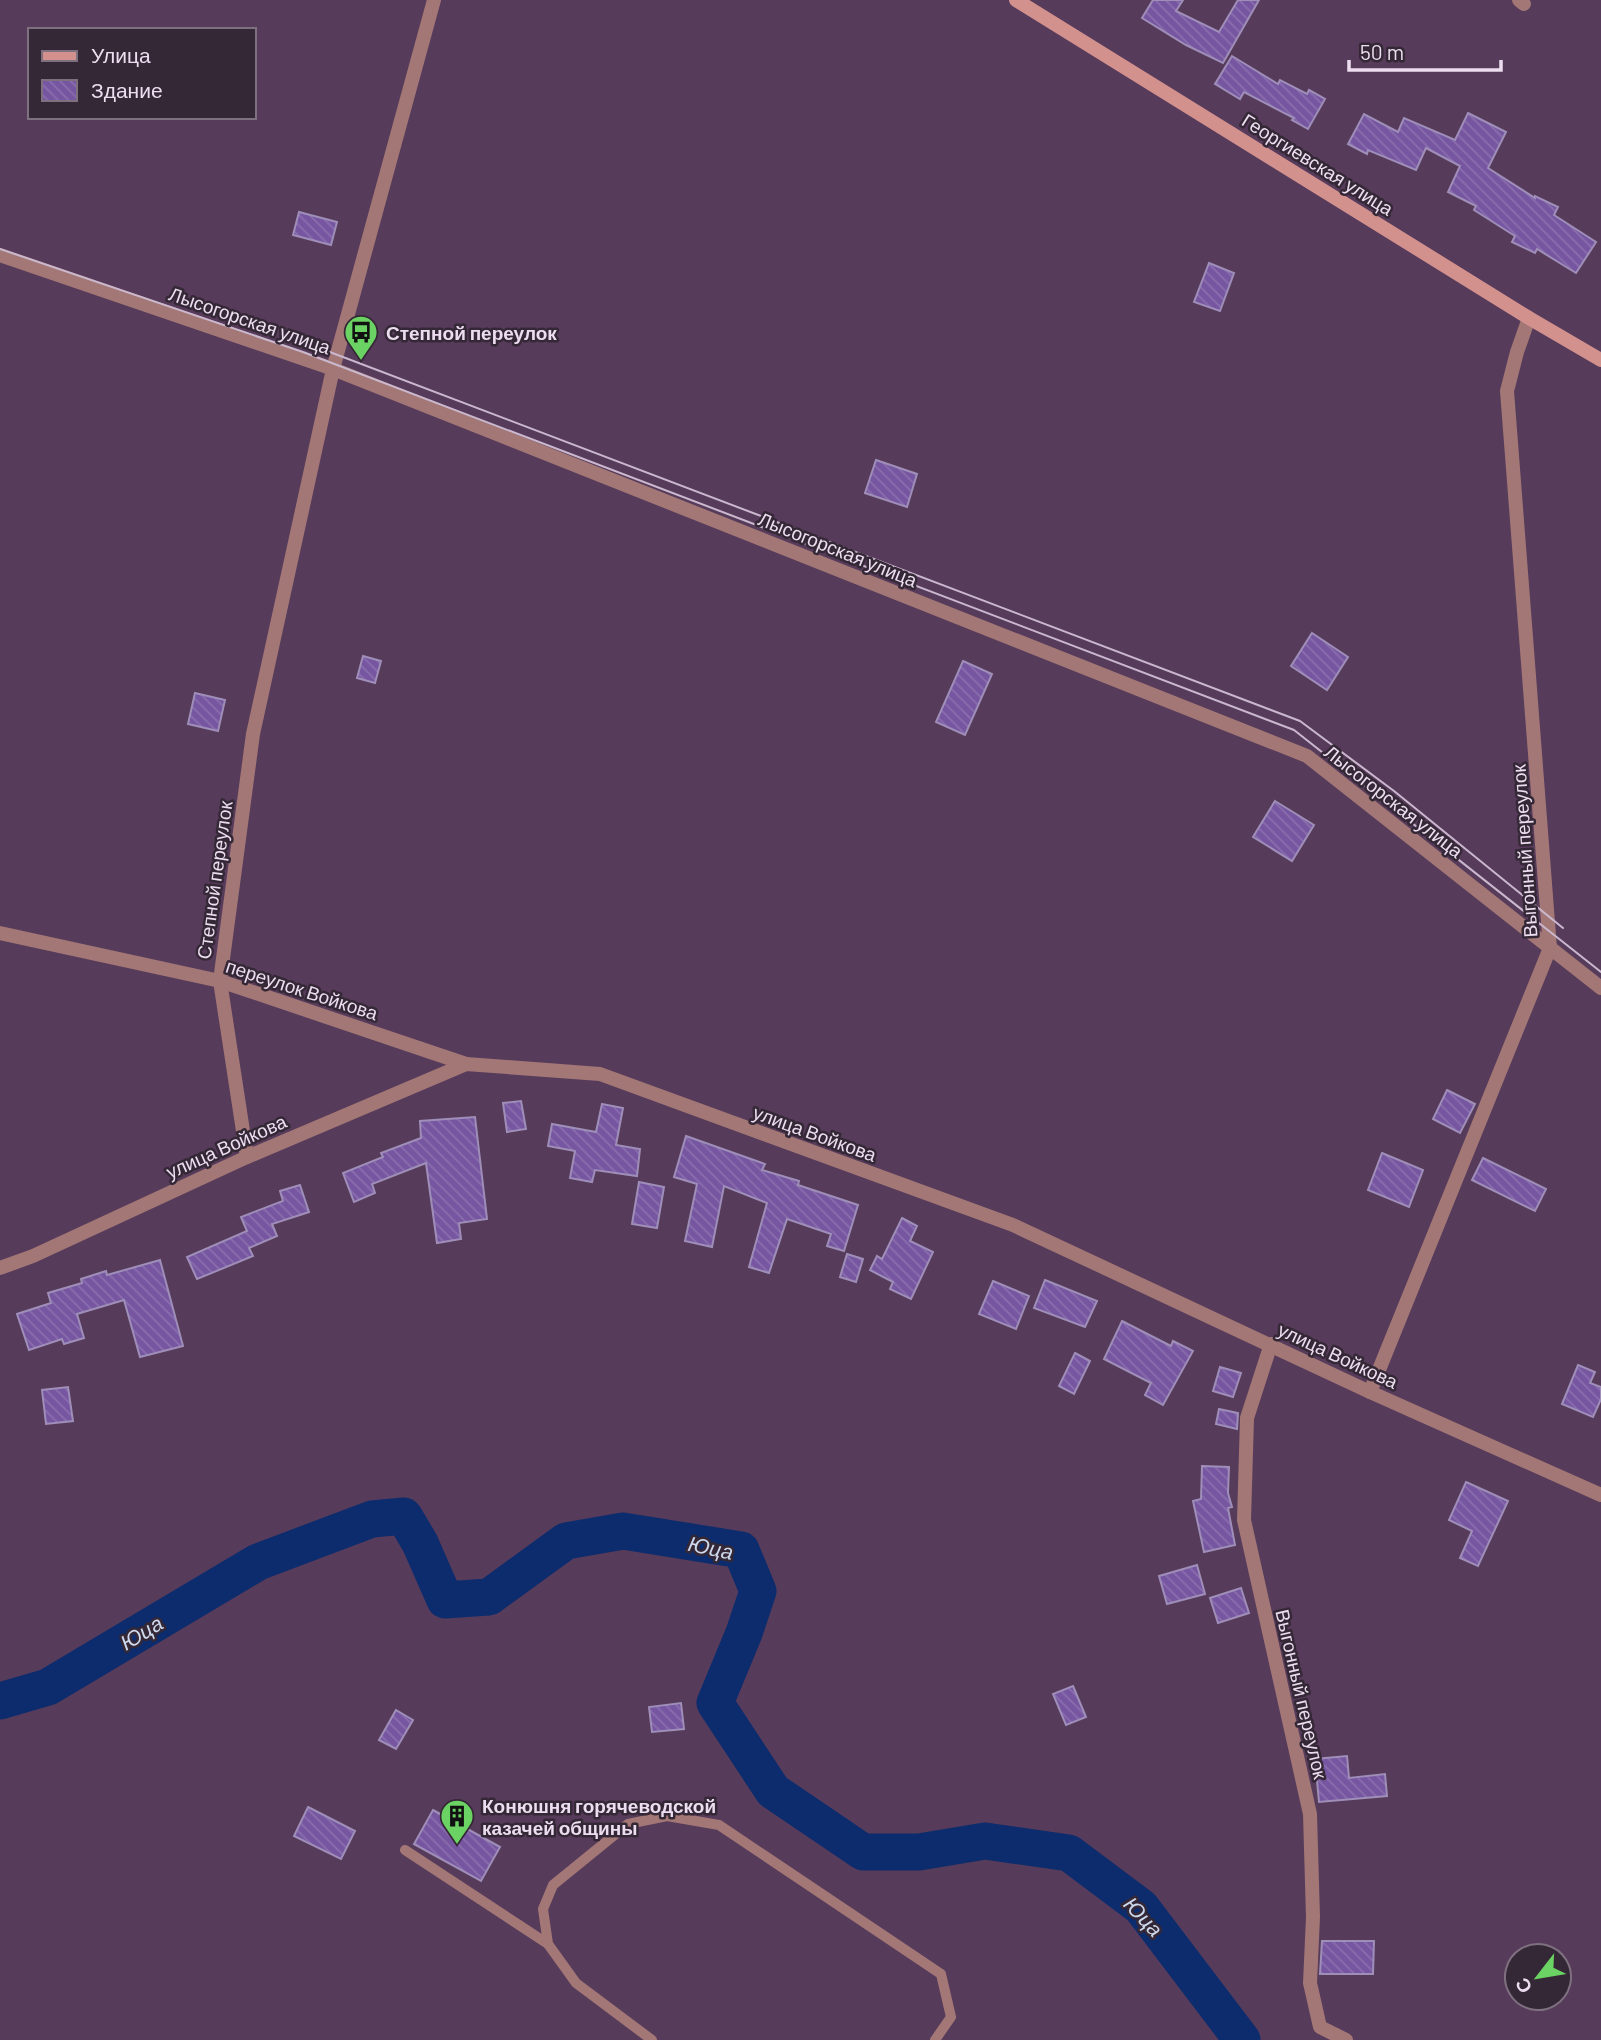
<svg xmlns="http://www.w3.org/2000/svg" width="1601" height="2040" font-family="Barlow,sans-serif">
<defs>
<pattern id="building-back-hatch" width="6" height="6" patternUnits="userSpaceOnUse" patternTransform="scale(1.75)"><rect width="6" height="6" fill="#7656a1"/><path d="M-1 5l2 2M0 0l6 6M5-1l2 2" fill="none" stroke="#8a6eae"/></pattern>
</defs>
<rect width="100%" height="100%" fill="#573b5b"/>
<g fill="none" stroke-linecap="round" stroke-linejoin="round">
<polyline stroke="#0c2c6d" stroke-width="37" points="0,1701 48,1687 258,1562 372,1519 404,1516 420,1543 445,1600 489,1597 566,1541 623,1531 741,1550 758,1591 744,1633 715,1703 773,1791 863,1852 919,1852 985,1841 1069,1853 1141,1907 1242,2040"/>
</g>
<g fill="url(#building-back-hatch)" stroke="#9e8eb8" stroke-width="2">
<polygon points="1153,0 1183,0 1176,11 1219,32 1238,0 1259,0 1223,63 1186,45 1142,18"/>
<polygon points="1232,56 1278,84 1280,80 1307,94 1309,90 1325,99 1308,129 1292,120 1294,118 1244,92 1240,99 1215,84"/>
<polygon points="1468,113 1506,132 1488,168 1535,198 1535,196 1558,207 1554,215 1596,242 1576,273 1537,249 1535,253 1512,242 1515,236 1474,210 1476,206 1448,192 1460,166 1426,148 1416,170 1368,150 1367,154 1348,144 1364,114 1398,132 1404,118 1455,140"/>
<polygon points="299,212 337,222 331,245 293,235"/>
<polygon points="1209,263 1234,273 1220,311 1194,302"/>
<polygon points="876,460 917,474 907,507 865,493"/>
<polygon points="1312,633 1348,657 1327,690 1291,666"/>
<polygon points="363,656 381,661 375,683 357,678"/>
<polygon points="963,661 992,674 965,735 936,722"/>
<polygon points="195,693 225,700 218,731 188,724"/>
<polygon points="1275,801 1314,825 1292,861 1253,837"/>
<polygon points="1447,1090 1475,1104 1460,1133 1433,1119"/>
<polygon points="521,1101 526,1129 507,1132 503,1103"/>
<polygon points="602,1104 623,1108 616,1145 640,1149 637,1176 595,1170 592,1182 570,1178 575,1151 548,1146 552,1124 596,1132"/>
<polygon points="475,1117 487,1219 459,1223 461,1239 437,1243 426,1163 372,1184 375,1193 354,1202 343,1173 383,1157 381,1153 421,1138 420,1121"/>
<polygon points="686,1136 765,1164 762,1170 799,1181 798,1185 858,1205 844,1251 827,1246 831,1234 787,1219 769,1273 749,1267 767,1203 724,1186 712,1247 685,1241 697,1184 674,1177"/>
<polygon points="1382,1153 1423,1170 1409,1207 1368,1190"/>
<polygon points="1483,1158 1546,1189 1535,1211 1472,1180"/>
<polygon points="639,1182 664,1187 657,1228 632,1224"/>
<polygon points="300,1185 309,1212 272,1224 277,1236 249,1248 253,1256 197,1279 187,1257 247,1231 241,1217 283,1201 280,1191"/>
<polygon points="902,1218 917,1226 910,1241 933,1252 911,1299 890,1289 893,1282 870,1270 877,1256 882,1259"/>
<polygon points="847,1254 863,1259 856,1282 840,1277"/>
<polygon points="160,1260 183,1346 140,1357 124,1300 77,1314 84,1338 64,1344 62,1339 29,1350 17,1314 51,1303 48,1293 82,1283 81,1279 106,1271 107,1275"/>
<polygon points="1045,1280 1097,1301 1085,1327 1034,1308"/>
<polygon points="993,1281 1029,1296 1016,1329 979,1314"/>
<polygon points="1122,1321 1171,1346 1173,1341 1193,1351 1163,1405 1145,1395 1151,1383 1104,1359"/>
<polygon points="1075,1353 1090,1361 1074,1394 1059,1386"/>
<polygon points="1578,1365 1595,1372 1590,1383 1601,1387 1601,1399 1593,1417 1562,1404"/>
<polygon points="1220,1367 1241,1373 1233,1397 1213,1391"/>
<polygon points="68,1387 73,1421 46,1424 42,1390"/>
<polygon points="1219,1409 1238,1413 1237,1429 1216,1424"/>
<polygon points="1202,1466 1229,1467 1228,1493 1232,1507 1228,1508 1235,1545 1204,1552 1193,1501 1201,1499"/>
<polygon points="1466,1482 1508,1501 1478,1566 1460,1558 1472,1531 1449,1520"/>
<polygon points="1197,1565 1205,1594 1167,1604 1159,1576"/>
<polygon points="1241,1588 1249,1613 1218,1623 1210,1598"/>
<polygon points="1073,1686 1086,1717 1066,1725 1053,1694"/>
<polygon points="681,1703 684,1729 652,1732 649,1707"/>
<polygon points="396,1710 413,1720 396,1749 379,1740"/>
<polygon points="1347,1756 1349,1778 1385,1774 1387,1796 1319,1802 1315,1759"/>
<polygon points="308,1807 355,1831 341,1859 294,1836"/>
<polygon points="433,1810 500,1847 481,1881 414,1844"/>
<polygon points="1322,1941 1374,1941 1373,1974 1320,1974"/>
</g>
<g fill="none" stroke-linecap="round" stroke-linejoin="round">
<g stroke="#a27775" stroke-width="10">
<polyline points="405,1850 548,1944"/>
<polyline points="652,2040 576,1983 548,1944 543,1909 553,1885 628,1824 667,1816 719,1825 941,1974 951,2017 935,2040"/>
</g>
<g stroke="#a27775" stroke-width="14">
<polyline points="1519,0 1524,4"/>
<polyline points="0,255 333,369 1307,756 1601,988"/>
<polyline points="0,933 220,981 466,1064"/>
<polyline points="247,1157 220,981 253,734 333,369 434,0"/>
<polyline points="0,1268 33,1256 247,1157 466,1064 600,1074 1013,1225 1370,1392 1601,1495"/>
<polyline points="1271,1344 1247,1418 1244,1520 1310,1814 1313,1917 1310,1983 1320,2027 1346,2040"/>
<polyline points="1370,1392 1550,948 1507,391 1517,352 1529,318"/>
</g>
<polyline stroke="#d3918e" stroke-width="14" points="1016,0 1529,318 1601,360"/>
<g stroke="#cab8ce" stroke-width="2">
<polyline points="0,249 303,352 1294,730 1601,972"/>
<polyline points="314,346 1300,721 1394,791 1563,928"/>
</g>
</g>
<defs>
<symbol id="bus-pin" viewBox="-11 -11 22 30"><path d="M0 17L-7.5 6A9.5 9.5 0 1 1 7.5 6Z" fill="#6bd363" stroke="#352836"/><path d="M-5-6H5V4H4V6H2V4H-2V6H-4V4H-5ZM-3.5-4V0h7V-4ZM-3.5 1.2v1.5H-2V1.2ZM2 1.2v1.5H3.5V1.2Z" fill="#111"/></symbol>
<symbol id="building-pin" viewBox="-11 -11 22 30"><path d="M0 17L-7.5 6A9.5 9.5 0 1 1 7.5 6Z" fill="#6bd363" stroke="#352836"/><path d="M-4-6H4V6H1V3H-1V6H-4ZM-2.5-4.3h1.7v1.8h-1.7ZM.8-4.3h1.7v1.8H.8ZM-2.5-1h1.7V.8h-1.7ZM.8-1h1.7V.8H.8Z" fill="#111"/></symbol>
</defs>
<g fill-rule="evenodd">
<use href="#bus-pin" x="342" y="313" width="38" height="52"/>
<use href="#building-pin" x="438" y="1797" width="38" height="52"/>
</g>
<g text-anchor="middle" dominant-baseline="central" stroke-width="5" stroke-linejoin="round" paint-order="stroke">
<g font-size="19" fill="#edddf0" stroke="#352836">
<text transform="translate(1318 164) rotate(32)">Георгиевская улица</text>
<text transform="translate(250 320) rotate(19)">Лысогорская улица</text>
<text transform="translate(838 549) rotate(22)">Лысогорская улица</text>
<text transform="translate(1394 801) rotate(38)">Лысогорская улица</text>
<text transform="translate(1524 851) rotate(-94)">Выгонный переулок</text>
<text transform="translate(214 880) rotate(-82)">Степной переулок</text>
<text transform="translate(302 989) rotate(18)">переулок Войкова</text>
<text transform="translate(815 1133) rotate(20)">улица Войкова</text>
<text transform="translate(226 1146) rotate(-24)">улица Войкова</text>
<text transform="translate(1338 1355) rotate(25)">улица Войкова</text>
<text transform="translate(1302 1694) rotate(77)">Выгонный переулок</text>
</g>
<g font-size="19" font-weight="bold" fill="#edddf0" stroke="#352836" text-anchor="start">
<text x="386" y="332">Степной переулок</text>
<text x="482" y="1805">Конюшня горячеводской<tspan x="482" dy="22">казачей общины</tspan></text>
</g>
<g font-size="21" font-style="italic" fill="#ced9ed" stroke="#352836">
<text transform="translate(711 1547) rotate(12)">Юца</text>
<text transform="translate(141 1632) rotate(-31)">Юца</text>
<text transform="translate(1144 1916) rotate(47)">Юца</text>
</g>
</g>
<rect x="28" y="28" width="228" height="91" fill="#352836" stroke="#7f7080" stroke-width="2"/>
<rect x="42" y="51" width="35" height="10" fill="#d3918e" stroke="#7f7080" stroke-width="2"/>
<text x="91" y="63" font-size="21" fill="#edddf0">Улица</text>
<rect x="42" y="80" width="35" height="21" fill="url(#building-back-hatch)" stroke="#7f7080" stroke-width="2"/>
<text x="91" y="98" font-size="21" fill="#edddf0">Здание</text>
<g transform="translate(1538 1977) rotate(239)"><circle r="33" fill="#352836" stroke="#7f7080" stroke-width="2"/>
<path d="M0-5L12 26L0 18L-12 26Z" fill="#6bd363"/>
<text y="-10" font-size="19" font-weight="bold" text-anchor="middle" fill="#edddf0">С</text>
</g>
<path d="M1349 60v10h152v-10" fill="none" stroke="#edddf0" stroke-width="3.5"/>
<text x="1360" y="60" font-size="21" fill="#edddf0" stroke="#352836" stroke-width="5" paint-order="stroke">50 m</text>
</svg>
